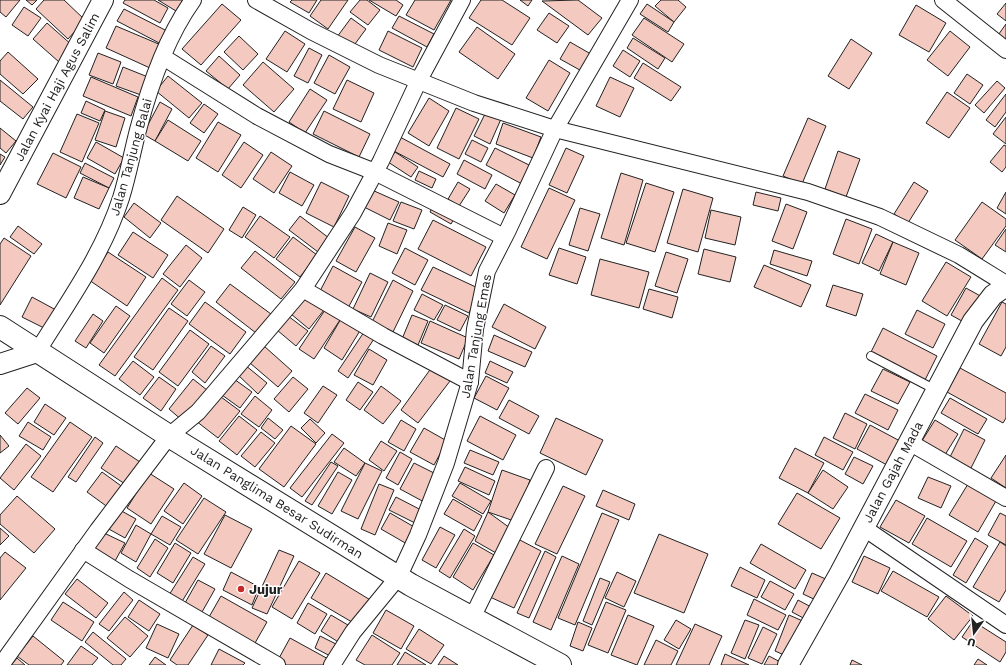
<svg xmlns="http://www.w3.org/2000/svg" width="1006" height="665" font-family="'Work Sans',sans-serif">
<rect width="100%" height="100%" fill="#fff"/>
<g fill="#f3c9c0" stroke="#222">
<polygon points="0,0 20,0 6,17 0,12"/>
<polygon points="26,0 37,0 32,5"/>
<polygon points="44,0 64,0 85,20 68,39 36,9"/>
<polygon points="125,0 154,0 168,8 160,23 123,3"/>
<polygon points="158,0 183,0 176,11"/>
<polygon points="292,0 317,0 309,13 290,2"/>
<polygon points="321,0 348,0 328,29 310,16"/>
<polygon points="360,0 367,0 380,10 368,25 350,12"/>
<polygon points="369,0 396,0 403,5 396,16"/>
<polygon points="415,0 451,0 434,30 406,15"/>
<polygon points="481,0 502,0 530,18 512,45 469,18"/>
<polygon points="520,0 532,0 528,6"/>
<polygon points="578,0 602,18 588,35 542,1"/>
<polygon points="661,0 678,0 686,7 674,22 655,6"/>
<polygon points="1006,3 1006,21 997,14"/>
<polygon points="222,4 241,20 201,65 182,49"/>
<polygon points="647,4 674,22 668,32 640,14"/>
<polygon points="916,5 946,23 929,52 899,35"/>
<polygon points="24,7 41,18 28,36 12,25"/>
<polygon points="124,9 169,32 163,45 117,21"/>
<polygon points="549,13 569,26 557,43 537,30"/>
<polygon points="399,16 434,34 427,47 392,28"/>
<polygon points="351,18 366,29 352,48 337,37"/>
<polygon points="644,18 684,44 672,62 632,35"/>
<polygon points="47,23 73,46 59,62 33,39"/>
<polygon points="1006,24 1006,45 996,38"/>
<polygon points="116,26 161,45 150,68 106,48"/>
<polygon points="477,27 515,54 498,79 459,52"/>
<polygon points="285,31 305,44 287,72 266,59"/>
<polygon points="388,31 422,48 413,67 379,50"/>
<polygon points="950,31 970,47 948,76 927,60"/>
<polygon points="239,36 258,54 243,70 224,52"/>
<polygon points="633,38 665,58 658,69 627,48"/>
<polygon points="851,39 872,53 849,89 828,76"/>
<polygon points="570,42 596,57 587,74 560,59"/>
<polygon points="309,48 322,55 308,83 294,76"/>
<polygon points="623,50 640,61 630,77 613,66"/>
<polygon points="8,52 38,79 23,94 0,74 0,61"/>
<polygon points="98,53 121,62 113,84 89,75"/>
<polygon points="329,55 350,67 335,94 314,83"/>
<polygon points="219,56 240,75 228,89 206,71"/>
<polygon points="549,60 570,73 548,111 526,98"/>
<polygon points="263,62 294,89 274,112 243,85"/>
<polygon points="643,63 681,87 671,101 634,78"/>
<polygon points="123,67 148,77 141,95 116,86"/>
<polygon points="967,74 983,85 970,104 954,93"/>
<polygon points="168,76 202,103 189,118 156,91"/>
<polygon points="91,77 138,97 131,116 83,96"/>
<polygon points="610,77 634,88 620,117 596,106"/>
<polygon points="0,80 33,107 23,119 0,101"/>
<polygon points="347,80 374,93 361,122 333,109"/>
<polygon points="997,81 1005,88 984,113 975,105"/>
<polygon points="310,89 327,100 305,133 289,122"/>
<polygon points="947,92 970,108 949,138 926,123"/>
<polygon points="1006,94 1006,112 995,127 986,120"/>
<polygon points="429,98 449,111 429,146 408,133"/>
<polygon points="86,101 105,110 100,121 81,113"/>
<polygon points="160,102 172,109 155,141 143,134"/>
<polygon points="204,104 218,114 204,133 190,123"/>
<polygon points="456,108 479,119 459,159 437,148"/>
<polygon points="105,111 125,118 116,147 95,140"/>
<polygon points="324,111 370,134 359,157 313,134"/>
<polygon points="486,112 501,119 490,144 474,136"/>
<polygon points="77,114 99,123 82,162 60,152"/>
<polygon points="1006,117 1006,144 993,134"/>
<polygon points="808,118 826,126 802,184 783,176"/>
<polygon points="168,120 201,141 188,161 155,141"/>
<polygon points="218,122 241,135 218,172 196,158"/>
<polygon points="503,123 541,137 533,158 496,144"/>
<polygon points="0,128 16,141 6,153 0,148"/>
<polygon points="400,137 450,164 443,177 392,150"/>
<polygon points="472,140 488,148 481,162 465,154"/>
<polygon points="96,142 124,158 115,174 87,158"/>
<polygon points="244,142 263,155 241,188 222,175"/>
<polygon points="1004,145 1006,146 1006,167 1002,172 990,162"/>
<polygon points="495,148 531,166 522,184 486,165"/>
<polygon points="566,148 584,156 567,193 549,185"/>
<polygon points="838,151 860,159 846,197 825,189"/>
<polygon points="271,152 292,166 274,193 253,179"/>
<polygon points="395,152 418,167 411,177 388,162"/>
<polygon points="53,153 81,167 66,198 37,184"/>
<polygon points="0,154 5,157 0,165"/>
<polygon points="464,160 492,175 485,189 457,174"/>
<polygon points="85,163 114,178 109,188 80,173"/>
<polygon points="419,171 436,179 432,188 415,180"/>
<polygon points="290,172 314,185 302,206 279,193"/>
<polygon points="621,173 643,180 624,245 601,238"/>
<polygon points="83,177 109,188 99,209 74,198"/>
<polygon points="321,182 349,196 334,227 306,213"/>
<polygon points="458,182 470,189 459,206 448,199"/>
<polygon points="914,182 928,191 908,223 894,214"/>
<polygon points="646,183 674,192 655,252 626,243"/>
<polygon points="496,184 515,195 504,213 485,201"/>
<polygon points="549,188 575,200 547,259 521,247"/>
<polygon points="683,189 713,198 698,252 667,243"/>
<polygon points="372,190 399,202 390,220 364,207"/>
<polygon points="756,192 781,198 778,211 753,205"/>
<polygon points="1006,192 1006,214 997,208"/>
<polygon points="177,196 224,229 208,253 161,220"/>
<polygon points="401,202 422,210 414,229 393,221"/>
<polygon points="982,202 1006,219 1006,226 982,259 955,240"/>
<polygon points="134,203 161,223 150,238 124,217"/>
<polygon points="434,204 456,215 451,224 430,212"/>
<polygon points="786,204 807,212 793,249 772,241"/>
<polygon points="243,207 256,215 242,238 229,230"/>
<polygon points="580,208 600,214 588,251 569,245"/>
<polygon points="711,210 741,217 735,245 705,238"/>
<polygon points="260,216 290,237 274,258 245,237"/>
<polygon points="300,216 329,238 318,252 289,230"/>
<polygon points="846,219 872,229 859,264 833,254"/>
<polygon points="433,220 486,247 471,276 418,249"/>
<polygon points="388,223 407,230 397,254 379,246"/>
<polygon points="18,226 42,244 34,254 10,237"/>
<polygon points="355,227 375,238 356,272 336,261"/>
<polygon points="1006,229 1006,252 995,245"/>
<polygon points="133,232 168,255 153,278 118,255"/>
<polygon points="876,234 893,242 879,271 862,263"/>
<polygon points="293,237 317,255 300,277 276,259"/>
<polygon points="4,238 31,256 0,305 0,244"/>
<polygon points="893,242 919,253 906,285 880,274"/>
<polygon points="186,245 202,258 180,287 163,274"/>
<polygon points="405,248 428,260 415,285 392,273"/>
<polygon points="559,248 586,257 577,284 549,275"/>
<polygon points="704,249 736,257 730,282 698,274"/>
<polygon points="774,250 812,261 807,276 770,264"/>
<polygon points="255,251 295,282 281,299 241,268"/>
<polygon points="108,252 146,277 127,306 89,280"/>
<polygon points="666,252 688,259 677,293 655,286"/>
<polygon points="600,259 649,272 639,308 591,295"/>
<polygon points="946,262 971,277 947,316 922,301"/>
<polygon points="764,265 811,285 801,307 754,287"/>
<polygon points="333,266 362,282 348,308 319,293"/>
<polygon points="433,267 480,289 469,313 421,290"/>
<polygon points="370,273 388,282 371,317 353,309"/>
<polygon points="162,278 178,290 115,376 99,365"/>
<polygon points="189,280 205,292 187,316 171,304"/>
<polygon points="393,280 413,291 392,334 371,324"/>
<polygon points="230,284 271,314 256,333 216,302"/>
<polygon points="833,285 863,294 856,316 826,306"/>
<polygon points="966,288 984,298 969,325 951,315"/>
<polygon points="649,289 678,297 672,318 643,309"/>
<polygon points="422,294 443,305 434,320 414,310"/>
<polygon points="306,295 324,310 309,329 291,314"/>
<polygon points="32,297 56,310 46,329 22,317"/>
<polygon points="205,302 246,332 230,354 189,324"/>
<polygon points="1002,302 1006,304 1006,347 1001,356 979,344"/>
<polygon points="504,304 546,327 535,349 492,327"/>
<polygon points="445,305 468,316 460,331 437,320"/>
<polygon points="116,306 130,316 104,353 90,343"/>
<polygon points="327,307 342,317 314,359 299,349"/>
<polygon points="169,308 188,321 153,370 134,357"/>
<polygon points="917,310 945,324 933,348 905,334"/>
<polygon points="93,314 103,321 86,348 75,341"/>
<polygon points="412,315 428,321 418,345 402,339"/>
<polygon points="288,316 308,331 296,346 277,330"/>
<polygon points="342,317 361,329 342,360 324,348"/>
<polygon points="430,321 468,338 459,359 421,343"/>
<polygon points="883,328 937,356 925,380 871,352"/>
<polygon points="366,329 376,336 348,378 338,371"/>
<polygon points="190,330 209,344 178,386 159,372"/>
<polygon points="494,335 532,352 525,367 488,351"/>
<polygon points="211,346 225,356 205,383 192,372"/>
<polygon points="264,346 292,371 278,387 250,363"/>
<polygon points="369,349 387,360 373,385 354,375"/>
<polygon points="133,361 154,377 140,395 119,379"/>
<polygon points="490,361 513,372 507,383 485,373"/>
<polygon points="245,365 267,383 258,394 237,374"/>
<polygon points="432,367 450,381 418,423 401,410"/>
<polygon points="960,368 1006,393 1006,418 1003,423 947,392"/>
<polygon points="883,369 910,382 898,404 871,391"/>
<polygon points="486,376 509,388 497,410 474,398"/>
<polygon points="159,377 176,389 161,411 143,398"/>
<polygon points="293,377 308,389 289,412 274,399"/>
<polygon points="193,379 207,390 183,421 169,409"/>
<polygon points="234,379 252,392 240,408 222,395"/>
<polygon points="358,382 373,392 360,410 346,400"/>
<polygon points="323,386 337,395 318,423 304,413"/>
<polygon points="381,386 401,401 383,424 364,410"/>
<polygon points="27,388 40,398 18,424 5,413"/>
<polygon points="217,394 240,411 218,438 196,421"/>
<polygon points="865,394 898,410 888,430 855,413"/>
<polygon points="255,396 272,410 259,427 241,414"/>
<polygon points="950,398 987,419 978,434 941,413"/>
<polygon points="509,400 539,416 529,434 499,418"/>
<polygon points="45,404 66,418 54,435 34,422"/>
<polygon points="845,413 867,424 855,449 833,438"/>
<polygon points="239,416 257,430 237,455 219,441"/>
<polygon points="480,416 516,435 503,460 467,441"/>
<polygon points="268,418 283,430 275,439 261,428"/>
<polygon points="556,418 603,440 586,475 540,453"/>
<polygon points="310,419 325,433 316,443 301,428"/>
<polygon points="401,420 416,429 404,451 388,442"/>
<polygon points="935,420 958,434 943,458 920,444"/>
<polygon points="28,422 51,437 43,450 19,436"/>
<polygon points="70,422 92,437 53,492 31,477"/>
<polygon points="870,425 900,441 887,465 857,449"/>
<polygon points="291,426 316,444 284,487 259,469"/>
<polygon points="424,428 447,441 434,465 410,452"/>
<polygon points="964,429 985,440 968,474 947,463"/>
<polygon points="261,432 275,443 255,467 241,456"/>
<polygon points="332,434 344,443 302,497 290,488"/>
<polygon points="0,435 9,446 0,453"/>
<polygon points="95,437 103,443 76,482 68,477"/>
<polygon points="824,437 853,452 843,470 815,455"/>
<polygon points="381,441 397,451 384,471 369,460"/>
<polygon points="26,444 41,456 14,490 0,478"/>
<polygon points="116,446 140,462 125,484 101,468"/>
<polygon points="344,448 365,463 356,476 334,462"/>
<polygon points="795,448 824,463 808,493 779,478"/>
<polygon points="470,450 499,462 493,475 464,463"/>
<polygon points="400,452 412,459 398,485 386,478"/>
<polygon points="1006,455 1006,488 991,478"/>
<polygon points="854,457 873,466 863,484 845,474"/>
<polygon points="331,462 338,466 312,505 305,501"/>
<polygon points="365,463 382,471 358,519 341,511"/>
<polygon points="414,463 440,476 426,503 400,489"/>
<polygon points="465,467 495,481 489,495 458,481"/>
<polygon points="502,470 530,480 517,522 488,512"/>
<polygon points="823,470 848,487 833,509 808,493"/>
<polygon points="102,472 124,488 109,508 87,492"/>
<polygon points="338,472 352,480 332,514 318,506"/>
<polygon points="149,473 174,489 151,524 127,508"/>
<polygon points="928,477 951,486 941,508 918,498"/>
<polygon points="184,483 202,496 183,524 164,511"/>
<polygon points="460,483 491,501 483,514 452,496"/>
<polygon points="379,484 394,490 375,535 361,529"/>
<polygon points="968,484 996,501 978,532 949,515"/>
<polygon points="563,486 585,496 557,554 535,544"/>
<polygon points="603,490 635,504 629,520 596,506"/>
<polygon points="797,493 840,518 821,549 778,524"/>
<polygon points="17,496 55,529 34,553 0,524 0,515"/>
<polygon points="396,497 423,511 417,524 389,510"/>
<polygon points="204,498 226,512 198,554 176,540"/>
<polygon points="453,499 482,516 474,531 444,514"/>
<polygon points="896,500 925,516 909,543 880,527"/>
<polygon points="118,509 136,519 125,538 107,528"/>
<polygon points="488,512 510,528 496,553 475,541"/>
<polygon points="390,513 416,528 407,544 381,529"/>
<polygon points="602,513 619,520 575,625 558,618"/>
<polygon points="1000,513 1006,516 1006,545 988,535"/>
<polygon points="225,515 252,529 231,568 204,554"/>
<polygon points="162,516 181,527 170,545 151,534"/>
<polygon points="927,518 967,541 951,567 912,544"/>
<polygon points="136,525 151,534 136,562 121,553"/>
<polygon points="440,527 455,535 436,568 422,560"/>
<polygon points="0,528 9,536 0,545"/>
<polygon points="464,529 475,536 450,578 439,571"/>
<polygon points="102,532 125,543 115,561 93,551"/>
<polygon points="659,534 708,554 684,613 634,593"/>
<polygon points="975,538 988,546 966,583 953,575"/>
<polygon points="155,539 168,548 150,577 137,568"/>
<polygon points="518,539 541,551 514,608 490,597"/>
<polygon points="1000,542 1006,546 1006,590 999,602 973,587"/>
<polygon points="175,543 191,553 173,583 157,573"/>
<polygon points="473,543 494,555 473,590 453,577"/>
<polygon points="761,544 806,570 795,589 750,563"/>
<polygon points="279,550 294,556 267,614 252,608"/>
<polygon points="545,551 556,557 529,618 517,613"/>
<polygon points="5,552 26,568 0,600 0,558"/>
<polygon points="562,556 579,564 551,630 533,622"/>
<polygon points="864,556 890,568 878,594 852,582"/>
<polygon points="193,557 205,564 181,603 169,595"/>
<polygon points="299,561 320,573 292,619 272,607"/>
<polygon points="740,567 765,580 757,598 731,586"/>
<polygon points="893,571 939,597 927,617 881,591"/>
<polygon points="231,572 259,587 252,605 223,590"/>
<polygon points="617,572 636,581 624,607 605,598"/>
<polygon points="326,573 372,601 357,625 311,598"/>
<polygon points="812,573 828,580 818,601 803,594"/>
<polygon points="600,578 610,582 592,625 583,621"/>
<polygon points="77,579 108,603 96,618 65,594"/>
<polygon points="198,580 215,589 202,612 185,603"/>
<polygon points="770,581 794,594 785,610 761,597"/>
<polygon points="124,592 133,600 109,631 99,624"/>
<polygon points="221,596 267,622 255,643 209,617"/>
<polygon points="946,596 973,616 954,640 928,619"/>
<polygon points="754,599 786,615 778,630 747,615"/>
<polygon points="139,600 160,614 149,631 128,617"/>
<polygon points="798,600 813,608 807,620 792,612"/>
<polygon points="63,602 94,622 82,641 51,620"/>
<polygon points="606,602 626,610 608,653 588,645"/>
<polygon points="308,603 327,614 315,634 297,623"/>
<polygon points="386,610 414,626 401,649 373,633"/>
<polygon points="331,615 353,628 343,645 321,631"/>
<polygon points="628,615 654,626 637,665 611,655"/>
<polygon points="789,615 805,622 791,658 775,651"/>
<polygon points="125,617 148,636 130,657 107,638"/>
<polygon points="676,620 691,629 679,649 664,640"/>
<polygon points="745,620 759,625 745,659 731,653"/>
<polygon points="973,621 1006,642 1006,652 1000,662 962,637"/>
<polygon points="578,622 592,628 583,651 570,646"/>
<polygon points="157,624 179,634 168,658 146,648"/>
<polygon points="695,624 722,636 709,665 676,665"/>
<polygon points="193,625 208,635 188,665 177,665 170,660"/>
<polygon points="763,627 777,634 762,664 748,658"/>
<polygon points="419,629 444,645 431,664 406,649"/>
<polygon points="93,632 126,659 121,665 113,665 85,642"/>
<polygon points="372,635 400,653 392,665 365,665 356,660"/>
<polygon points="33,636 64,661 61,665 29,665 17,656"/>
<polygon points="320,636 340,646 334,658 315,648"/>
<polygon points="290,638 330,660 327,665 286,665 278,660"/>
<polygon points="656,640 678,651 671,665 644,665"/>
<polygon points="81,646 98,658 92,665 67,665"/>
<polygon points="219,649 245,663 243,665 211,665"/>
<polygon points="405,652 426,665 397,665"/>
<polygon points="725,654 749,665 721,665"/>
<polygon points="444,656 458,665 438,665"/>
<polygon points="769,656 784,664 784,665 764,665"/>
<polygon points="155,657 166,665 149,665"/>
<polygon points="17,658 25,665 11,665"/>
<polygon points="978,659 987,665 974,665"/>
<polygon points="852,660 862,665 850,665"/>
</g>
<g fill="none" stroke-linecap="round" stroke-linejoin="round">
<defs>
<polyline id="service" points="871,356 936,390"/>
<g id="minor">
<polyline points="256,0 311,31 379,65 474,103 555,129 808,192 880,217 959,255 1006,284"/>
<polyline points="943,0 1006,50"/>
<polyline points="163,57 257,116 329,154 375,172 504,237"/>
<polyline points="303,289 383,336 470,382"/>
<path d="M37 352C68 302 103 254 121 198 128 176 132 153 138 130 149 88 167 36 193 0"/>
<polyline points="909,442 1006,498"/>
<polyline points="864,528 1006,625"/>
<polyline points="83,550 129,579 277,665"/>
<polyline points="472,618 546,468"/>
<polyline points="1,665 98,530 169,436 198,412 303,289 353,213 381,161 419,80 462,0"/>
<polyline points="332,665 353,632 399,576 418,535 446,463 470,382 475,329 487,271 507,232 555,129 630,0"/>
</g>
<g id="tertiary">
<polyline points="0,194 103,0"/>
<polyline points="0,364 37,352"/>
<polyline points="788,665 840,573 973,321 993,295 1006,286"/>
</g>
<polyline id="trunk" points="0,327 169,436 411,585 560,665"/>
</defs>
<use href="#service" stroke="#222" stroke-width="10"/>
<use href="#minor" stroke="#222" stroke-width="18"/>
<use href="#tertiary" stroke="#222" stroke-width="22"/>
<use href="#trunk" stroke="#222" stroke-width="24"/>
<use href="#service" stroke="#fff" stroke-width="8"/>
<use href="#minor" stroke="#fff" stroke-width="16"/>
<use href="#tertiary" stroke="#fff" stroke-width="20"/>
<use href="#trunk" stroke="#fff" stroke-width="22"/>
</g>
<circle fill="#c62828" stroke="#fff" stroke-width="1.5" cx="241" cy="589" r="4"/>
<g text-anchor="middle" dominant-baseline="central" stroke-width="3" stroke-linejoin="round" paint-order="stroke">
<g font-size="13" fill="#222" stroke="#fff">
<text transform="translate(57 87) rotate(-62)">Jalan Kyai Haji Agus Salim</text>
<text transform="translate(131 157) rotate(-74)">Jalan Tanjung Balai</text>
<text transform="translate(476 336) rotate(-80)">Jalan Tanjung Emas</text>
<text transform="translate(893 472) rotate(-62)">Jalan Gajah Mada</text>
<text transform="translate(277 502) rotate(32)">Jalan Panglima Besar Sudirman</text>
</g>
<g font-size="13" font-weight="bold" fill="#222" stroke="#fff" text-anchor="start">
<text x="249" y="589">Jujur</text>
</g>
</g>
<g transform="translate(974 633) rotate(195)" stroke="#ffffff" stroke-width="3" paint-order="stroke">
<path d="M0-3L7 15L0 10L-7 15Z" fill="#222222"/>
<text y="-6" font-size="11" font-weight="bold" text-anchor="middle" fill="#222222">U</text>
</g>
</svg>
